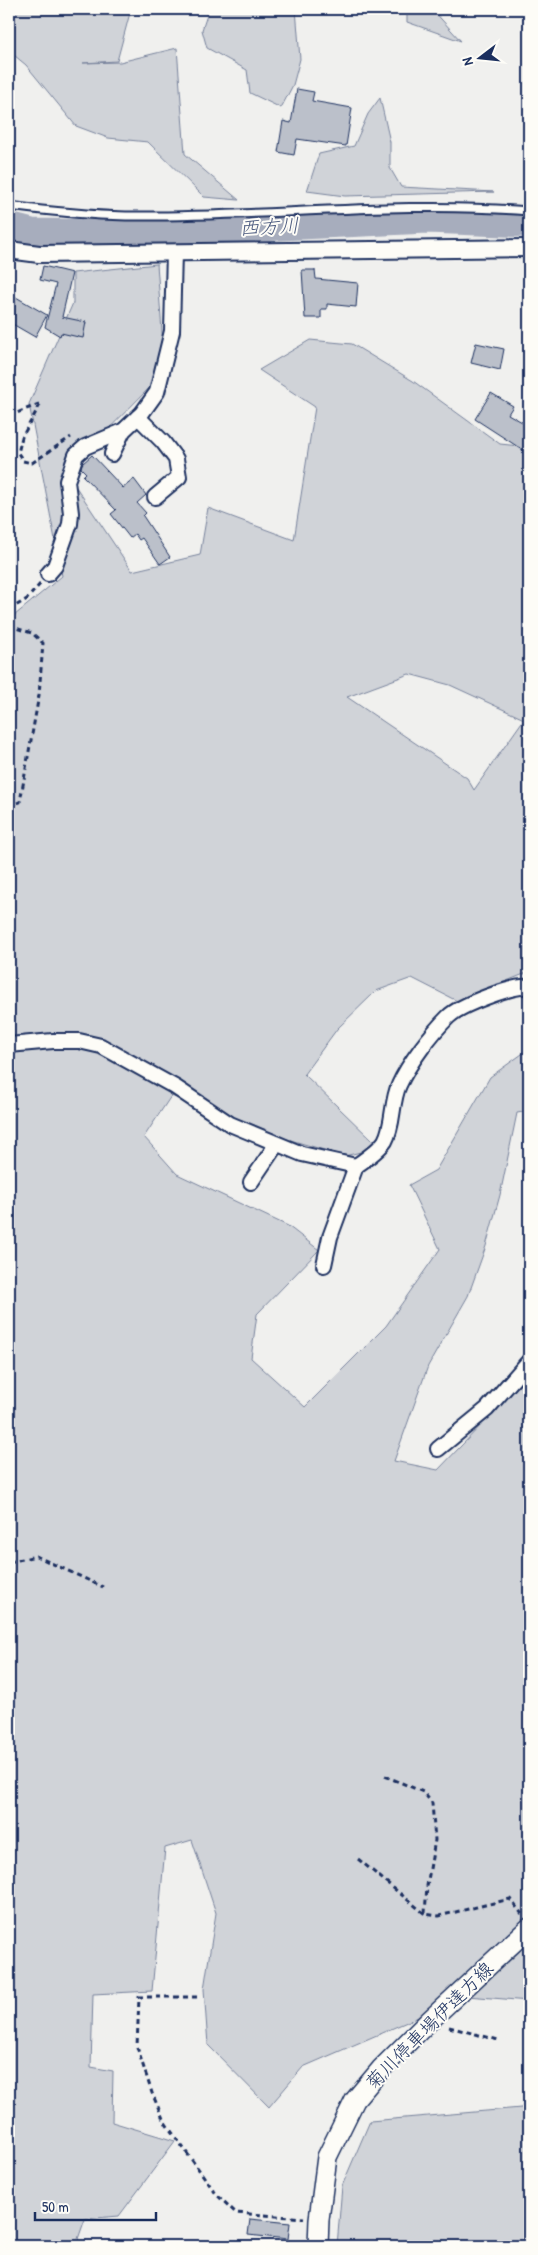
<svg xmlns="http://www.w3.org/2000/svg" width="538" height="2255" font-family="'Patrick Hand','Klee One',sans-serif">
<rect width="100%" height="100%" fill="#f0f0ee"/>
<filter id="ink" filterUnits="userSpaceOnUse"><feTurbulence type="fractalNoise" baseFrequency=".02" numOctaves="2"/><feDisplacementMap in="SourceGraphic" scale="10" xChannelSelector="R" yChannelSelector="G"/><feConvolveMatrix kernelMatrix="1 2 1 2 8 2 1 2 1" color-interpolation-filters="sRGB"/></filter>
<g filter="url(#ink)">
<g fill="#d0d3d8" stroke="#76819b" fill-rule="evenodd">
<polygon points="9,9 131,9 117,61 83,63 120,62 177,48 185,154 239,200 204,197 148,142 108,138 76,126 26,65 9,51"/>
<polygon points="209,9 296,9 300,59 293,85 281,108 250,93 247,70 207,48 202,30"/>
<polygon points="403,9 432,9 461,41 407,22 407,11"/>
<polygon points="380,98 390,142 390,168 401,187 494,192 345,196 307,191 319,154 354,146 368,114"/>
<path d="M157 264 165 372 66 472 132 571 200 555 208 508 294 540 315 407 259 370 310 340 352 344 413 381 500 444 529 447V972L457 1001 412 978 376 991 337 1029 304 1074 374 1142 368 1150 345 1156 287 1139 171 1096 144 1137 177 1174 288 1226 319 1250 257 1314 251 1358 305 1407 386 1326 440 1249 409 1185 436 1170 490 1077 529 1049V1111L517 1113 500 1195 486 1246 468 1296 428 1366 394 1461 438 1470 529 1375V2001L467 1996 303 2067 269 2107 208 2045 204 1989 216 1913 192 1840 165 1848 152 1991 93 1994 91 2067 113 2071 112 2122 175 2141 119 2216 85 2219 78 2239 85 2246H9V620L62 576 29 404 73 303V273ZM409 674 450 685 524 719 474 790 467 778 347 697Z"/>
<polygon points="529,2102 529,2246 337,2246 342,2186 370,2121 521,2108"/>
</g>
<g fill="none" stroke-linecap="round" stroke-linejoin="round">
<polyline stroke="#a7adbd" stroke-width="29" points="9,227 32,233 111,234 427,219 529,223"/>
</g>
<g fill="#bbc0ca" stroke="#1b2f5e">
<polygon points="297,89 314,92 312,101 352,108 346,146 297,139 294,155 278,152 283,121 291,123"/>
<polygon points="43,266 72,273 62,317 86,322 83,338 61,333 60,336 45,327 56,284 40,280"/>
<polygon points="302,270 315,270 316,279 358,283 356,307 327,304 327,309 321,309 321,318 305,318"/>
<polygon points="9,293 47,315 35,337 9,322"/>
<polygon points="476,343 504,349 500,370 471,363"/>
<polygon points="491,393 513,406 508,414 529,426 529,454 475,419"/>
<polygon points="92,455 123,488 134,479 146,495 137,503 146,513 143,516 170,557 160,564 142,538 139,540 135,534 130,538 111,514 116,510 83,476 86,473 81,468 82,464"/>
<polygon points="250,2219 290,2223 288,2239 248,2235"/>
</g>
<g fill="none" stroke-linecap="round" stroke-linejoin="round">
<defs>
<path id="service" d="M9 206C48 211 87 215 126 216 260 218 395 200 529 211"/>
<g id="minor">
<polyline points="138,417 163,442 176,459 179,477 155,497"/>
<polyline points="112,454 123,431 142,413 157,392 172,331 174,252"/>
<polyline points="48,574 55,566 70,524 71,513 67,481 76,455 85,447 123,431"/>
<path d="M9 1045 53 1041H79L101 1046 175 1087 230 1124 302 1154 356 1166C366 1159 378 1151 385 1141 394 1125 391 1102 399 1085 409 1063 431 1034 448 1017 460 1005 513 985 529 987"/>
<polyline points="251,1182 276,1145"/>
<polyline points="324,1265 330,1237 356,1166"/>
<polyline points="438,1449 487,1409 529,1361"/>
</g>
<polyline id="tertiary" points="9,250 39,254 529,248"/>
<polyline id="secondary" points="318,2246 319,2219 327,2157 355,2100 381,2069 429,2021 529,1928"/>
</defs>
<use href="#service" stroke="#1b2f5e" stroke-width="11"/>
<use href="#minor" stroke="#1b2f5e" stroke-width="18"/>
<use href="#tertiary" stroke="#1b2f5e" stroke-width="20"/>
<use href="#secondary" stroke="#1b2f5e" stroke-width="22"/>
<g stroke="#1b2f5e" stroke-width="3" stroke-dasharray="5 4" stroke-linecap="butt">
<polyline points="9,414 17,413 41,403 22,437 18,453 23,461 32,463 71,437"/>
<polyline points="9,610 27,599 41,583"/>
<polyline points="9,626 32,633 43,643 39,695 20,802 9,805"/>
<polyline points="9,1562 36,1556 103,1587"/>
<polyline points="385,1776 423,1792 432,1803 435,1840 427,1886 425,1913"/>
<polyline points="358,1859 425,1914 439,1916 510,1899 522,1914"/>
<polyline points="197,1997 139,1997 137,2047 152,2093 164,2121 217,2195 236,2213 304,2218"/>
<polyline points="449,2027 498,2040"/>
</g>
<use href="#service" stroke="#fdfcf7" stroke-width="7"/>
<use href="#minor" stroke="#fdfcf7" stroke-width="14"/>
<use href="#tertiary" stroke="#fdfcf7" stroke-width="16"/>
<use href="#secondary" stroke="#fdfcf7" stroke-width="19"/>
</g>
</g>
<g text-anchor="middle" dominant-baseline="central" stroke-width="4" stroke-linejoin="round" paint-order="stroke">
<g font-size="19" fill="#1b2f5e" stroke="#fdfcf7">
<text transform="translate(429 2025) rotate(-45)">菊川停車場伊達方線</text>
</g>
<g font-size="20" font-style="italic" fill="#4c5b7f" stroke="#fdfcf7">
<text transform="translate(269 226) rotate(-3)">西方川</text>
</g>
</g>
<rect width="538" height="2255" fill="none" stroke="#fdfcf7" stroke-width="30"/>
<rect x="15" y="15" width="508" height="2225" fill="none" stroke="#1b2f5e" stroke-width="2" filter="url(#ink)"/>
<g transform="translate(480 58) rotate(254)" stroke="#fdfcf7" stroke-width="4" paint-order="stroke">
<path d="M0-4L9 19L0 12L-9 19Z" fill="#1b2f5e"/>
<text y="-8" font-size="14" font-weight="bold" text-anchor="middle" fill="#1b2f5e">N</text>
</g>
<path d="M35 2212v8h121v-8" fill="none" stroke="#1b2f5e" stroke-width="2.5"/>
<text x="42" y="2212" font-size="15" fill="#1b2f5e" stroke="#fdfcf7" stroke-width="4" paint-order="stroke">50 m</text>
</svg>
